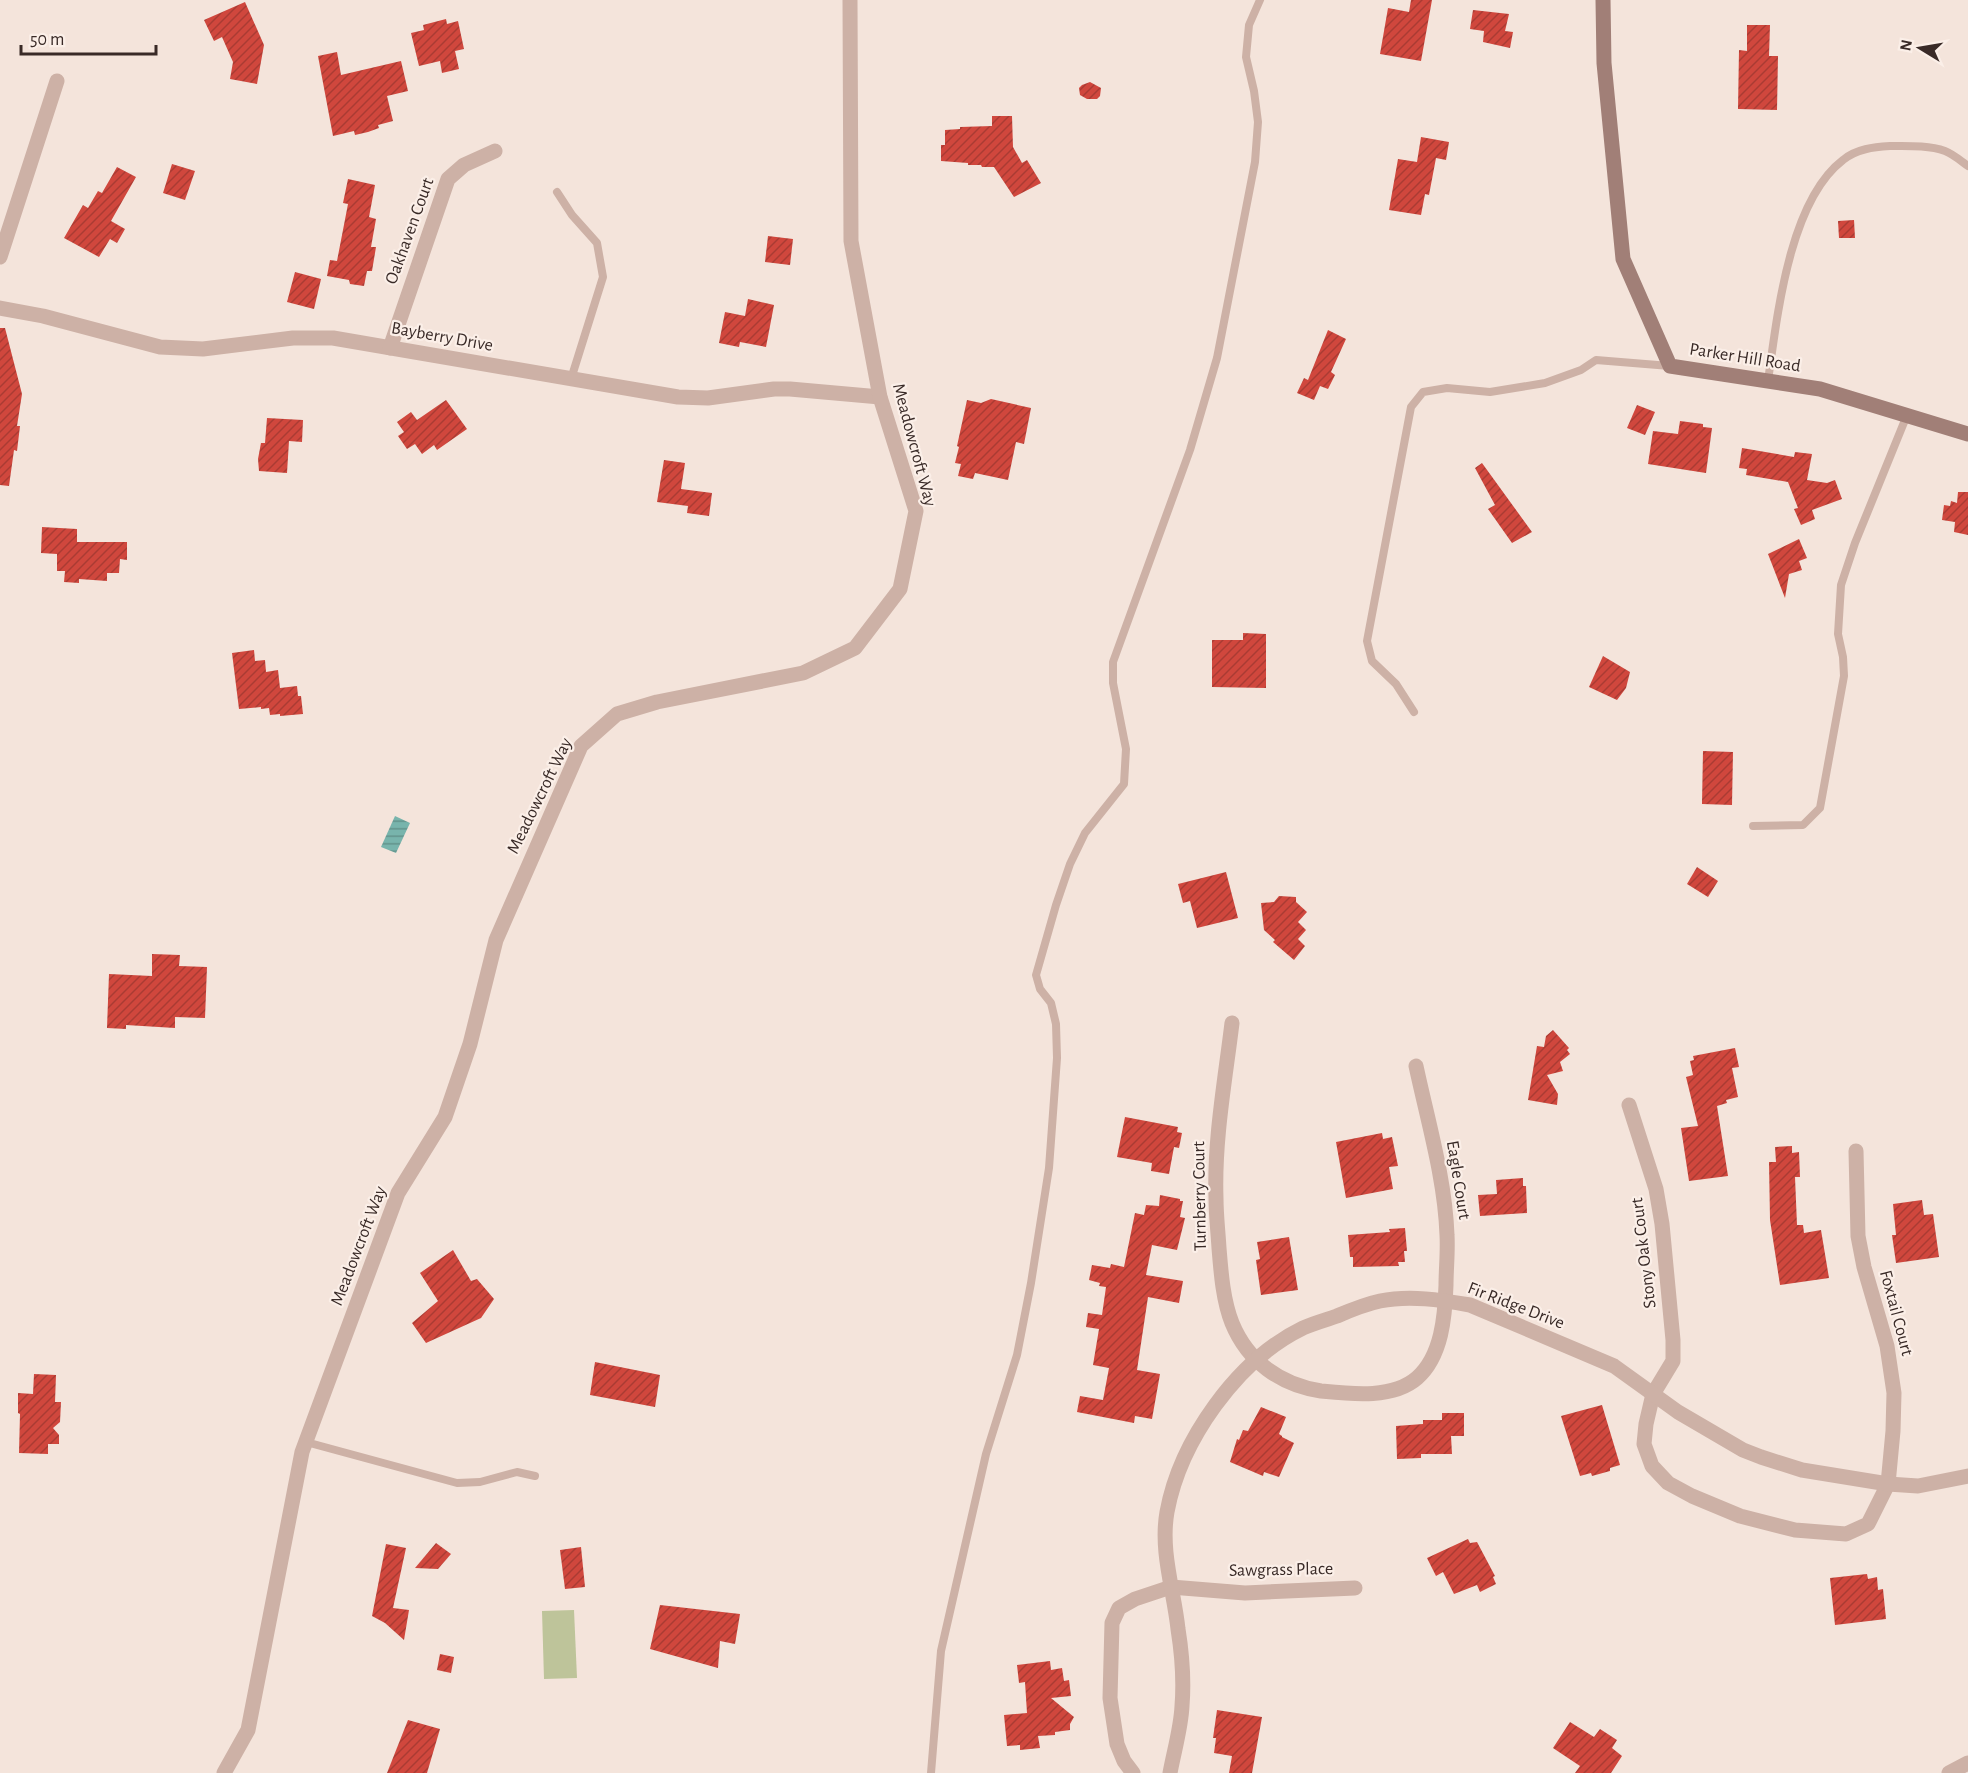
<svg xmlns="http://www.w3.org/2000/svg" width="1968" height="1773" font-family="'Alegreya Sans',sans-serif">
<defs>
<pattern id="water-rules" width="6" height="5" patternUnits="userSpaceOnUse" patternTransform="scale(1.5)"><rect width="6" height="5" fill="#78b4ac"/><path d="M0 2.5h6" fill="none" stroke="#63938c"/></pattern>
<pattern id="building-hatch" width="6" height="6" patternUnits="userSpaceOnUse" patternTransform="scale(1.5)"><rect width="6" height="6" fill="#d0473d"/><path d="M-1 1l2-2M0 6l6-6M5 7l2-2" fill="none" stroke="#aa3b33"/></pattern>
</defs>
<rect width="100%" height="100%" fill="#f4e4db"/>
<polygon fill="#bec49a" points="574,1610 577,1678 544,1679 542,1611"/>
<polygon fill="url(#water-rules)" points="395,816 410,823 396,853 381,847"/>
<g fill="url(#building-hatch)">
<polygon points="1411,0 1432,0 1421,61 1380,54 1388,8 1409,12"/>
<polygon points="245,2 264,45 257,84 230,79 233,62 222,37 214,41 204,20"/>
<polygon points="1473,10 1509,14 1505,31 1513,32 1510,48 1483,42 1484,31 1470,29"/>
<polygon points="446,19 447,24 458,21 464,49 455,51 459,69 442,73 440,61 419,66 411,33 424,30 423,25"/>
<polygon points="1747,25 1770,25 1769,56 1778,56 1777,110 1738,109 1739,50 1747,51"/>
<polygon points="337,52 341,75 401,61 408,91 387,96 393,121 378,125 379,128 368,132 355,135 354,131 333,136 318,56"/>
<polygon points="1090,82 1101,88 1100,96 1097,99 1087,99 1080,95 1079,88 1082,85"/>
<polygon points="992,116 1012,116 1013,147 1022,163 1027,160 1041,183 1014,197 994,167 982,167 981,165 968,165 968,163 941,161 941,145 945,145 945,130 960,129 960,127 992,126"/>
<polygon points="1421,137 1449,142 1446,160 1436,158 1429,195 1425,194 1421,215 1389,210 1398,159 1417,162"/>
<polygon points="172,164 195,171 185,200 163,193"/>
<polygon points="117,167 136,177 111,221 125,229 117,243 110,239 99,257 64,238 83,205 88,208 98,191 102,193"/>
<polygon points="348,179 375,185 369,217 376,219 371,247 376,247 372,271 367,271 364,286 350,284 349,280 327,276 330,260 337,261 348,204 343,203"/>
<polygon points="1854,220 1855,238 1839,238 1838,221"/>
<polygon points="768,236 793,239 790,265 765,262"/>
<polygon points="295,272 321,279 314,309 287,302"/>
<polygon points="748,299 774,305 766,347 740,342 739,347 719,343 725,312 745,316"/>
<polygon points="0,328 5,328 22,394 17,426 20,426 17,451 14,450 9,486 0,485"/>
<polygon points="1328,330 1346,339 1331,372 1335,375 1328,389 1320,386 1314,400 1297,393 1304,378 1308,380"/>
<polygon points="991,399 1031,408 1024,444 1016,442 1008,480 975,473 973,479 958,476 961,464 955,463 959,447 957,446 967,400 981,403"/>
<polygon points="446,400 467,429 437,450 434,445 422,454 415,444 407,449 398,436 404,432 397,422 411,412 417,420"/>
<polygon points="1637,405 1655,412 1645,435 1627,428"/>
<polygon points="267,418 303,420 302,442 289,441 287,473 259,471 258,459 261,443 265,443"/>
<polygon points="1680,421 1703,424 1703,427 1712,428 1706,473 1648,464 1653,431 1678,434"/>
<polygon points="1742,448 1794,457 1795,452 1812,454 1807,480 1827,483 1835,480 1842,499 1812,510 1815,519 1801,525 1794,509 1798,508 1788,482 1746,475 1747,469 1739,468"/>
<polygon points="664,460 685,463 681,489 712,493 709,516 687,513 688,506 657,502"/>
<polygon points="1482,463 1532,532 1512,543 1488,509 1495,505 1475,468"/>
<polygon points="1958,492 1968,492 1968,535 1954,532 1955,522 1942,520 1944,505 1950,506 1951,501 1957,503"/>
<polygon points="42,527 77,529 77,542 127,542 127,560 120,559 119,573 107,573 107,581 79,579 79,583 64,582 65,571 57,571 57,554 41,553"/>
<polygon points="1799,539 1807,558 1799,561 1802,570 1789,574 1785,598 1768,554"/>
<polygon points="1243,633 1266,634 1266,688 1212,687 1212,640 1243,640"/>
<polygon points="254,650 255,661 265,660 266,672 278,670 280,688 297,686 298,696 301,696 303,714 280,716 280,714 270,715 269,708 261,709 261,707 239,709 232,653"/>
<polygon points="1603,656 1630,672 1626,688 1617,700 1589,687"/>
<polygon points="1703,751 1733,752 1732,805 1702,804"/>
<polygon points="1697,867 1718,881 1708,897 1687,884"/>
<polygon points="1226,872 1238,918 1197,928 1190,901 1183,903 1178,884"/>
<polygon points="1279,896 1296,897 1296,902 1307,912 1298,922 1306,930 1298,939 1305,946 1294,960 1273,942 1275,940 1264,930 1261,903 1274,902"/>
<polygon points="152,954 180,955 179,966 207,967 205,1018 175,1017 175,1028 126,1025 126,1029 107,1028 109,974 152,976"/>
<polygon points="1553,1030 1569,1048 1567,1050 1570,1054 1560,1062 1563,1071 1547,1075 1558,1094 1557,1105 1528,1100 1537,1046 1544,1047 1546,1036"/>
<polygon points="1735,1048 1739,1067 1732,1068 1738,1097 1726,1100 1727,1103 1717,1106 1728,1176 1689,1181 1681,1128 1698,1126 1686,1077 1693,1075 1690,1061 1694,1060 1693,1056"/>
<polygon points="1125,1117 1178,1127 1177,1132 1182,1133 1179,1148 1174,1147 1169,1174 1151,1171 1152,1163 1117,1157"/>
<polygon points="1382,1133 1383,1139 1392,1137 1398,1166 1389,1167 1393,1189 1346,1198 1336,1142"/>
<polygon points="1792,1146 1792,1153 1799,1152 1800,1177 1795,1177 1797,1225 1803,1225 1804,1233 1821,1230 1829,1278 1780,1285 1770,1220 1769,1162 1776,1162 1775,1147"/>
<polygon points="1523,1178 1523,1186 1526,1186 1527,1213 1480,1216 1478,1195 1497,1194 1496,1180"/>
<polygon points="1160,1195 1180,1199 1180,1201 1183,1201 1180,1217 1185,1218 1177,1250 1152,1245 1146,1275 1183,1281 1179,1303 1148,1297 1137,1370 1160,1374 1152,1419 1135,1416 1134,1423 1077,1412 1080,1396 1103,1400 1109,1368 1093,1365 1099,1329 1086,1327 1088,1313 1102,1315 1106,1287 1099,1286 1100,1283 1089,1280 1092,1265 1110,1268 1111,1264 1124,1267 1135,1213 1144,1215 1146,1205 1159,1206"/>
<polygon points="1922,1200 1924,1215 1933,1214 1939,1257 1896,1263 1892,1235 1896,1235 1893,1204"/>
<polygon points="1405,1228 1407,1251 1404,1251 1405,1262 1398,1262 1399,1266 1353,1267 1353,1257 1350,1257 1348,1235 1390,1232 1389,1229"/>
<polygon points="1289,1237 1298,1290 1261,1295 1256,1260 1260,1259 1257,1242"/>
<polygon points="453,1250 471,1281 477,1279 494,1299 481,1318 426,1343 412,1323 438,1301 420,1273"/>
<polygon points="595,1362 660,1375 655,1407 590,1395"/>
<polygon points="34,1374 56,1375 55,1402 61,1402 60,1422 53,1428 59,1435 59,1444 48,1444 48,1454 19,1453 20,1414 18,1413 18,1393 33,1394"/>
<polygon points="1602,1405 1620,1465 1610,1468 1610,1471 1592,1476 1591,1473 1580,1476 1561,1416"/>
<polygon points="1261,1407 1286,1417 1279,1434 1282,1436 1282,1437 1294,1443 1279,1477 1264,1472 1263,1476 1230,1462 1237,1439 1239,1440 1243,1430 1248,1431"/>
<polygon points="1442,1413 1464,1413 1464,1436 1451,1436 1452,1454 1421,1454 1421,1458 1397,1459 1396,1426 1423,1424 1423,1420 1442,1420"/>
<polygon points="1468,1539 1470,1543 1477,1542 1495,1576 1493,1577 1496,1584 1480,1592 1477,1585 1454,1594 1443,1572 1436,1576 1427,1558"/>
<polygon points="436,1543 451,1554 438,1569 415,1568"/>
<polygon points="386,1544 406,1548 393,1608 409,1610 404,1640 385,1623 372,1616"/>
<polygon points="581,1547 585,1587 565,1589 560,1550"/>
<polygon points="1867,1574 1868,1579 1877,1577 1878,1590 1883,1589 1886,1619 1835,1625 1830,1578"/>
<polygon points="660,1605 740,1614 735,1644 720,1641 718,1668 650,1649"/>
<polygon points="440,1654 454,1657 451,1673 437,1670"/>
<polygon points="1050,1661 1051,1670 1062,1668 1064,1681 1069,1680 1071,1696 1051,1698 1074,1717 1070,1724 1070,1730 1055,1732 1055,1735 1038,1736 1040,1748 1020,1750 1020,1745 1007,1746 1004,1715 1027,1713 1025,1682 1019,1683 1017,1665"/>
<polygon points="1217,1710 1262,1717 1252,1773 1229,1773 1232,1756 1214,1753 1216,1738 1213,1738"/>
<polygon points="408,1720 440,1729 427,1773 387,1773"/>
<polygon points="1570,1722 1594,1737 1600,1729 1617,1740 1612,1748 1622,1756 1611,1773 1575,1773 1580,1766 1553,1748"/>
</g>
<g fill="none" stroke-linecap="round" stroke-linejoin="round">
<g stroke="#cdb1a6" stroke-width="8">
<polyline points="557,192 572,215 597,243 603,277 571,379"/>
<path d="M1768 381C1777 317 1789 201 1843 160 1856 149 1874 147 1890 146 1907 146 1929 145 1945 151 1953 154 1961 161 1968 166"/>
<polyline points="1414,712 1396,684 1372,661 1367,641 1411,407 1423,392 1447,388 1490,392 1545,383 1581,370 1596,360 1670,366"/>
<polyline points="1753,826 1803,825 1820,808 1844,676 1843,657 1838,634 1841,585 1855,543 1907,415"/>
<polyline points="306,1442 457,1483 480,1482 517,1472 535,1476"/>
<polyline points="931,1773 941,1651 986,1454 1017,1355 1031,1283 1049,1168 1057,1058 1056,1024 1051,1003 1040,989 1036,975 1056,905 1070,864 1085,833 1124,784 1126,749 1113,683 1113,662 1190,450 1217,358 1255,162 1258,122 1254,91 1246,57 1249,25 1260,0"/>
</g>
<g stroke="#cdb1a6" stroke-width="15">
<polyline points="0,257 57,81"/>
<polyline points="0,308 43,316 160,347 203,349 293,338 333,338 678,397 708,398 774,389 790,389 880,397"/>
<polyline points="390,348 448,179 464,165 495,151"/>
<path d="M1232 1023C1225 1081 1214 1140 1216 1198 1216 1215 1218 1231 1219 1248 1221 1273 1223 1300 1232 1323 1248 1362 1281 1385 1321 1391 1351 1394 1393 1399 1417 1378 1442 1356 1445 1316 1446 1285 1446 1269 1448 1252 1447 1235 1445 1179 1428 1122 1416 1066"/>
<polyline points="1629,1105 1656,1189 1662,1224 1673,1340 1673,1361 1653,1394 1646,1424 1644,1444 1652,1466 1668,1483 1692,1496 1740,1516 1795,1530 1846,1534 1868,1524 1888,1484 1893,1431 1894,1393 1887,1346 1864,1267 1858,1236 1856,1151"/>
<polyline points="224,1773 248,1730 302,1452 398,1193 445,1117 470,1044 496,940 581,746 617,714 657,702 803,673 855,648 900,589 916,511 880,397 851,241 850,0"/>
<polyline points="1133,1773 1124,1761 1117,1744 1110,1698 1112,1623 1119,1608 1135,1599 1171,1587 1245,1593 1355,1588"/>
<path d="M1170 1773C1174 1751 1181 1728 1182 1706 1184 1681 1182 1654 1178 1629 1174 1591 1160 1551 1167 1512 1180 1441 1237 1360 1303 1328 1314 1323 1326 1320 1337 1316 1351 1310 1366 1304 1380 1301 1410 1295 1441 1300 1470 1305L1614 1366 1678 1412 1743 1450 1761 1457 1802 1470 1888 1484 1918 1486 1968 1476"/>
<polyline points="1949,1773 1968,1763"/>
</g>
<polyline stroke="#a17f77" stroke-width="15" points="1603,0 1604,63 1623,259 1670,366 1820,389 1968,434"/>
</g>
<g text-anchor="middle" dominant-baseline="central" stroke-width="4.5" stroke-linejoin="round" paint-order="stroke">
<g font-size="18" fill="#392a27" stroke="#fbefe8">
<text transform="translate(410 231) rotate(-70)">Oakhaven Court</text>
<text transform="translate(442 337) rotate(10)">Bayberry Drive</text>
<text transform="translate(1745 358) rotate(9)">Parker Hill Road</text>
<text transform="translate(914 445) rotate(75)">Meadowcroft Way</text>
<text transform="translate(540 796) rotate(-64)">Meadowcroft Way</text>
<text transform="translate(1458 1180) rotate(81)">Eagle Court</text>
<text transform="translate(1200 1196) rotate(-91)">Turnberry Court</text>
<text transform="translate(359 1246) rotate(-69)">Meadowcroft Way</text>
<text transform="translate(1644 1253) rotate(-97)">Stony Oak Court</text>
<text transform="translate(1516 1306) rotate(21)">Fir Ridge Drive</text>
<text transform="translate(1896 1313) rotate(75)">Foxtail Court</text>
<text transform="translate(1281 1570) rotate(-1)">Sawgrass Place</text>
</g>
</g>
<g transform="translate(1920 48) rotate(281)" stroke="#fbefe8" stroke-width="4.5" paint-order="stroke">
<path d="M0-4.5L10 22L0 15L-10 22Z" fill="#392a27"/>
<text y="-9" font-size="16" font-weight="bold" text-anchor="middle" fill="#392a27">N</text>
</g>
<path d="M21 45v9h135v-9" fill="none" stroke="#392a27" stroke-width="3"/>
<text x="30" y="45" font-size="18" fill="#392a27" stroke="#fbefe8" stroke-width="4.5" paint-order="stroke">50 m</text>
</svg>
